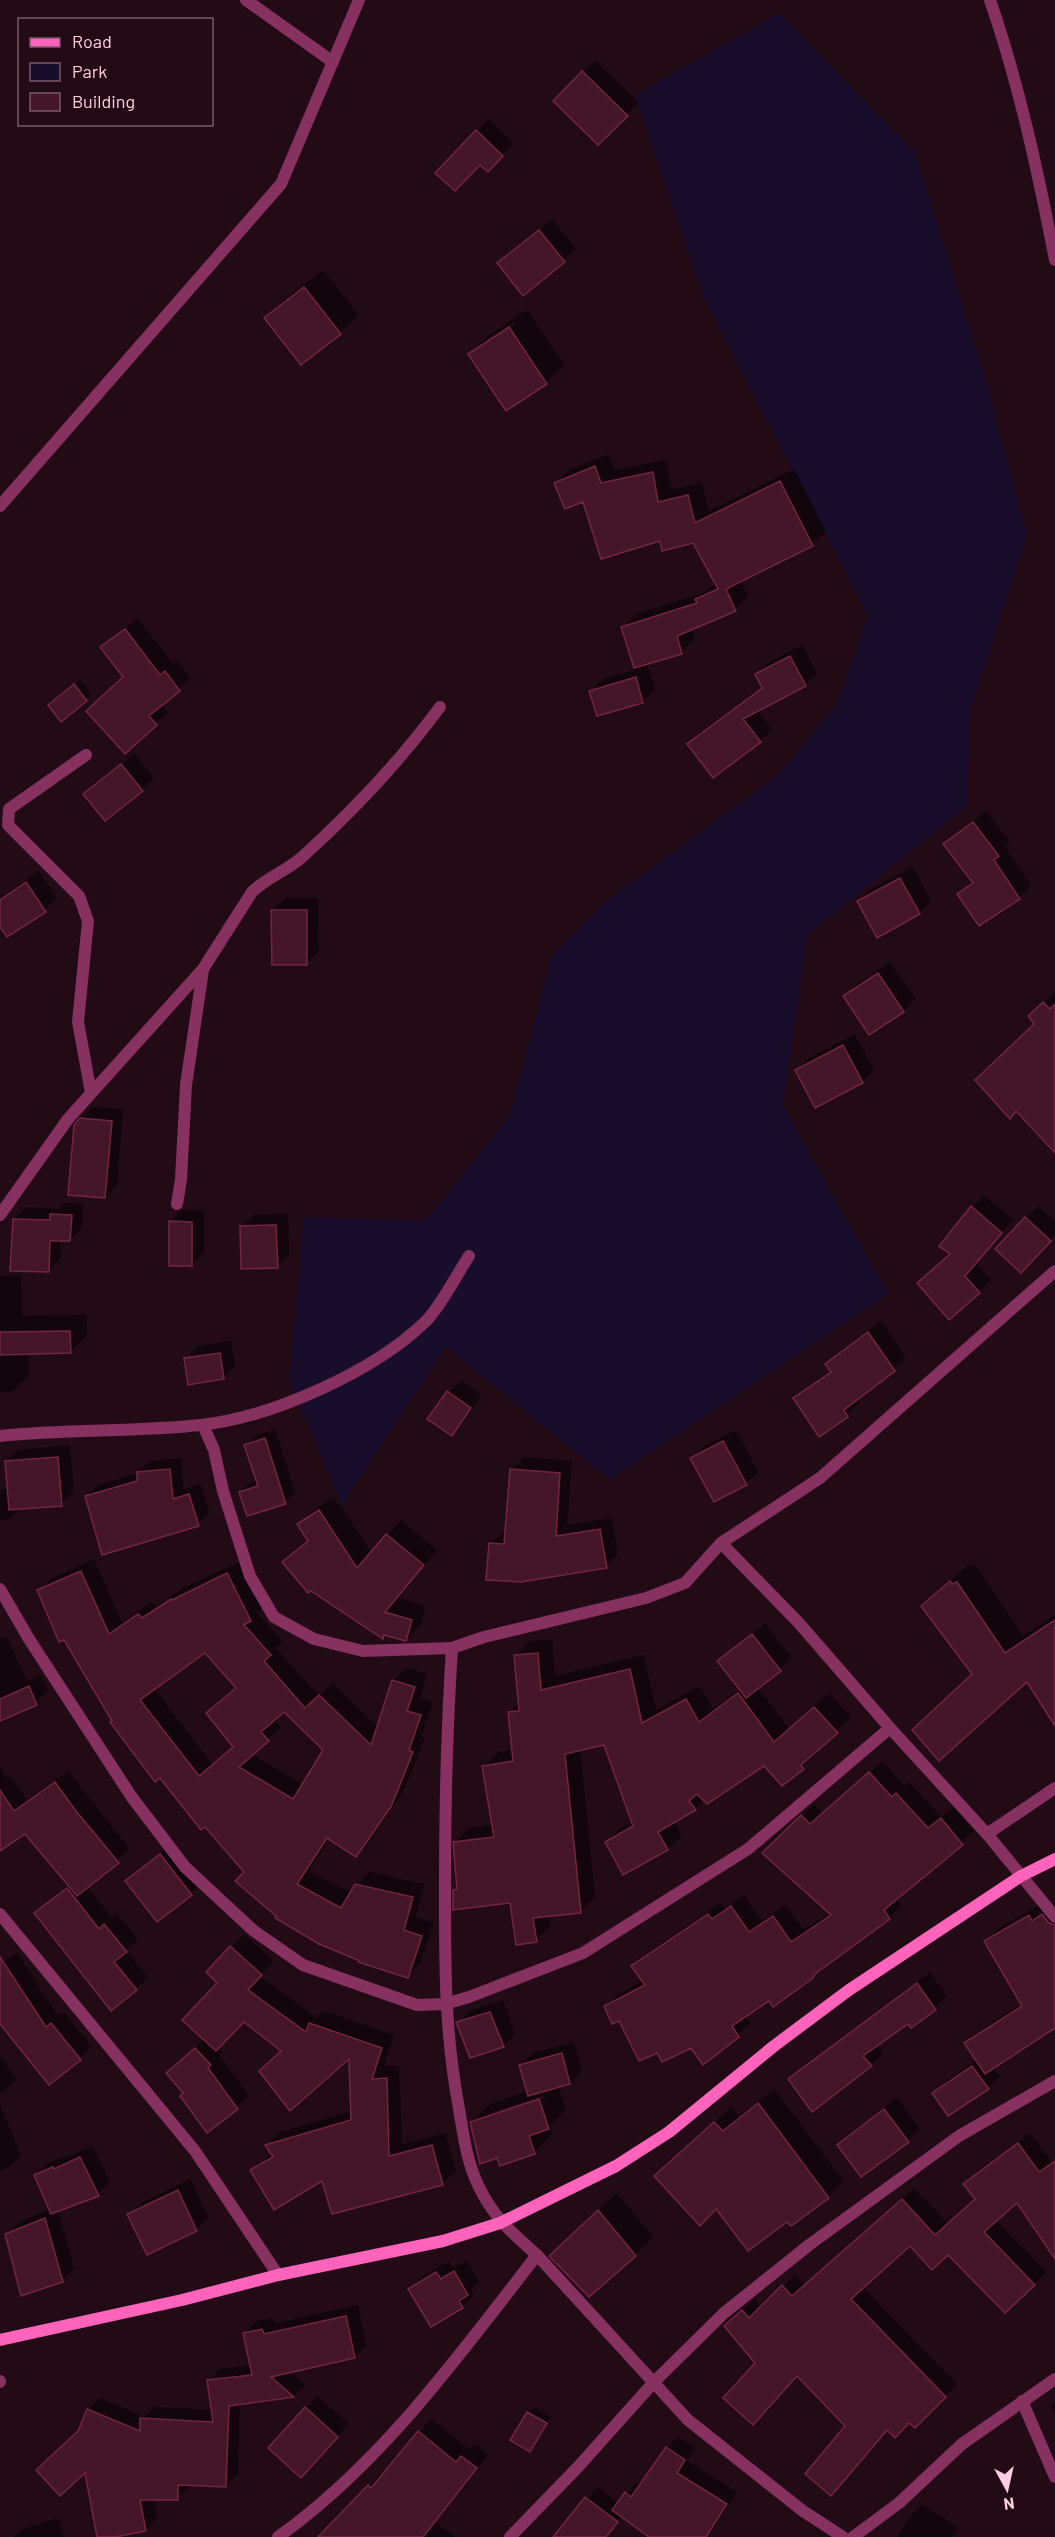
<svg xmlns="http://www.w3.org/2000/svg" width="1055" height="2537" font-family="Barlow,sans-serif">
<rect width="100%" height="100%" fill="#220b15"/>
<polygon fill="#190d2c" points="779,13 915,152 983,369 1027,536 969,716 968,805 808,935 783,1105 889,1294 610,1480 446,1347 342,1505 289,1381 304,1217 426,1220 510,1115 551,957 610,898 776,777 837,704 868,616 704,298 635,95"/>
<g fill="#0007" fill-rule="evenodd">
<polygon points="595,60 639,103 598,143 555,101"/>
<polygon points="489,119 514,143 488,170 477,131"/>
<polygon points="552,219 576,249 524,294 499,264"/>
<polygon points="323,270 359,315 340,333 301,363 266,318 284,300"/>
<path d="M527 310 564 365 546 383 470 354 488 336ZM514 322 516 324 488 342V339Z"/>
<polygon points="608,454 615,470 666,460 672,490 702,482 709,511 794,469 826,531 812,545 741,580 748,596 735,610 691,628 695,639 681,652 647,663 655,689 643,701 591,691 603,679 636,669 623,628 636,614 703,593 716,583 693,541 661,539 556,484 569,470"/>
<polygon points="138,618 173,664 177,660 191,678 161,704 168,712 126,752 124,677 102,648"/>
<polygon points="802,645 817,673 805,685 757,710 772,729 760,741 689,744 701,732 762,686 756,674 769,662"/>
<polygon points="80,680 91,694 86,700 55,700"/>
<polygon points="134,753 154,778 142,790 86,794"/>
<polygon points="986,811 1010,842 1005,847 1031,886 1019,898 980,924 959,894 973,881 945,844"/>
<polygon points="913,867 931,901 919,913 859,901 871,889"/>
<polygon points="39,871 57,898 45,910 0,924 0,898"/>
<polygon points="285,898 318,898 319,951 307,963 273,910"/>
<polygon points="890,962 916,999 904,1011 870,1033 845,996 857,984"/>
<polygon points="1055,992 1055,1134 1017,1110 1010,1117 1036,1023 1030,1016"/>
<polygon points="855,1034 874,1070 862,1082 797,1070 809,1058"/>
<polygon points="93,1107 123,1109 117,1185 105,1197 81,1119"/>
<polygon points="984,1195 1013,1220 976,1263 991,1280 979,1292 919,1283 951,1253 941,1245"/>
<polygon points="64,1203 83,1204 82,1228 70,1240 61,1240 60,1259 48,1271 14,1219 26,1207 58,1209"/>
<polygon points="1038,1206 1055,1221 1055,1235 1033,1259 997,1249"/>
<polygon points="182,1210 204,1210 204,1252 192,1265 170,1222"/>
<polygon points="288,1214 289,1254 277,1266 241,1227 254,1215"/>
<polygon points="21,1275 22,1316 87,1315 87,1335 70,1352 28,1353 29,1375 12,1392 0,1392 0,1276"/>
<polygon points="881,1321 906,1358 856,1399 859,1403 847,1415 819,1435 795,1399 807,1387 831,1370 827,1364 839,1352"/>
<polygon points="231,1341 235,1366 223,1378 186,1359 198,1346"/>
<polygon points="461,1380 482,1395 464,1421 452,1434 430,1418 449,1392"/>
<polygon points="275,1429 295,1492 285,1503 240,1492 251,1482 258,1480 246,1446 256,1436"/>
<polygon points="736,1430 758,1472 746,1484 714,1500 692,1459 704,1446"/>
<polygon points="70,1445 74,1492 61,1504 20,1508 9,1519 0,1520 0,1489 8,1488 6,1462 18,1450"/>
<polygon points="524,1457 572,1461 567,1525 612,1518 618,1554 606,1566 491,1544 503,1532 507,1532 511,1470"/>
<polygon points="181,1458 184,1489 200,1484 210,1513 198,1524 103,1553 87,1496 98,1485 138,1473 150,1461"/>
<polygon points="334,1497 372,1553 401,1520 437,1550 398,1598 426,1606 421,1625 406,1640 386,1634 382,1638 284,1562 308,1539 299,1525 314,1510"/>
<path d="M94 1559 122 1623 152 1602 156 1606 185 1587 241 1561 263 1607 257 1613 283 1641 276 1648 319 1696 333 1683 378 1727 393 1681 407 1667 427 1674 420 1698 433 1702 421 1737 425 1738 403 1792 369 1842 356 1855 330 1838 309 1871 351 1893 369 1872 425 1884 416 1917 434 1923 420 1963 407 1976 360 1959 278 1916 246 1872 114 1720 38 1591 52 1578ZM205 1651 237 1687 208 1713 234 1746 212 1764 154 1688ZM284 1710 325 1750 304 1785 251 1754 281 1727 274 1719Z"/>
<polygon points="969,1564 971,1567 976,1565 1023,1636 1055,1615 1055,1700 1027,1680 974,1674 923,1606"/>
<polygon points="765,1623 792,1658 758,1687 789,1729 829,1693 851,1717 815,1751 817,1753 803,1767 765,1764 705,1799 695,1809 674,1821 682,1835 668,1849 624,1873 607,1842 621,1828 633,1821 605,1743 580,1749 595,1897 580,1912 549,1915 550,1926 536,1940 511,1901 455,1890 458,1887 455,1842 469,1828 494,1825 484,1767 498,1752 513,1750 510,1713 519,1703 516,1656 530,1641 552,1640 555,1676 644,1655 656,1710 700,1686 713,1709 741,1689 719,1661"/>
<polygon points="0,1636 1,1639 7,1637 27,1681 41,1675 48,1691 36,1703 0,1719"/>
<polygon points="882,1761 905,1786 909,1782 941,1817 954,1807 974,1831 896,1898 901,1906 889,1918 825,1964 813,1977 770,1999 745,2016 751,2023 704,2063 691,2046 658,2051 605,2006 618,1994 643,1981 633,1966 646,1954 721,1903 725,1908 744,1895 762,1921 785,1905 804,1930 831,1912 764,1853 815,1804 824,1813"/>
<polygon points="0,1767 6,1778 10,1776 27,1800 68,1771 130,1849 87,1886 112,1918 117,1913 138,1939 126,1950 148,1977 136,1989 36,1913 70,1884 25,1832 0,1849"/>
<polygon points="172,1843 203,1882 158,1920 127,1881"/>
<polygon points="1041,1904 1044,1910 1055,1904 1055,2026 993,2067 1000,2076 988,2088 934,2093 946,2081 977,2060 966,2043 978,2032 1022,2003 986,1941 998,1929"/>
<polygon points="244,1934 274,1961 260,1976 317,2018 324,2011 394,2035 384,2066 399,2066 402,2144 445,2133 456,2171 442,2184 323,2179 252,2171 272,2153 267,2145 280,2132 352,2111 351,2056 283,2050 244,2020 218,2047 222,2052 219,2055 249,2096 208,2131 185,2093 180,2061 205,2039 219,1983 208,1972"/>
<polygon points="17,1953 58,2016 64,2012 92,2047 50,2083 0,2021 0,1964"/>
<polygon points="930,1972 947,1996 935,2008 908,2022 876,2045 883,2053 871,2065 790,2080 802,2068"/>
<polygon points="503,2000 515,2034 503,2046 458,2023 470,2011"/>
<path d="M574 2042 582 2071 570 2083 558 2086 566 2109 550 2126 553 2134 534 2152 498 2156 471 2122 490 2104 528 2091 521 2065 533 2053ZM545 2095 546 2098 490 2117V2113Z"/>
<polygon points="0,2056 17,2079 0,2094"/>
<polygon points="774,2089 844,2181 828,2197 788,2220 717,2207 672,2160 731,2107 739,2116"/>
<polygon points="897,2098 920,2129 908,2141 839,2145 851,2133"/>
<polygon points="0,2105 21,2155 9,2167 0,2171"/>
<polygon points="1030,2133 1052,2162 1055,2159 1055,2256 1017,2200 996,2220 1046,2272 1034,2284 1005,2311 948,2253 910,2243 862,2287 957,2384 915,2426 910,2421 888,2429 847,2426 798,2374 757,2363 738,2314 755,2299 762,2307 795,2275 805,2285 914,2188 948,2224 976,2199 965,2184 977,2172"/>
<polygon points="92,2146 110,2182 98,2194 58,2210 74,2269 62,2281 7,2235 19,2222 51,2209 36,2175 48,2163 65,2156 66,2158"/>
<polygon points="190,2179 209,2218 196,2230 148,2253 129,2215 141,2203"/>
<polygon points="617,2193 653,2237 635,2255 569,2237"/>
<polygon points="467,2260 479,2282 471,2290 474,2295 462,2307 410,2289 422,2277 449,2261 453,2268"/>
<polygon points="358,2305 366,2345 355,2357 290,2371 305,2385 294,2396 240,2403 238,2473 226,2485 189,2484 189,2487 177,2499 154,2498 157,2518 146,2530 98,2537 80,2430 88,2410 100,2398 144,2417 154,2407 213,2410 209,2381 221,2369 251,2365 245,2333 256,2321 274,2318 276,2323"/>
<polygon points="318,2396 349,2424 313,2464 306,2408"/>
<polygon points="1055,2402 1055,2411 1051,2407"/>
<polygon points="534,2407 551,2417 530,2450 528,2413"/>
<polygon points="431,2419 469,2449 475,2444 488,2455 436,2522 455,2537 327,2537 327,2530 381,2473 384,2475"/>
<polygon points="678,2437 696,2448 687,2461 737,2492 714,2528 705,2537 651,2537 623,2516 606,2537 554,2537 597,2487 619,2503 637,2482 641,2485 667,2448"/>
<polygon points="922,2505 958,2527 952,2537 897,2537 910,2517"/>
<polygon points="58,2518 64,2537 14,2537 22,2529"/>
</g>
<g fill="#451528" stroke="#732444" stroke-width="1.5" fill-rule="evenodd">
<polygon points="582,71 628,116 598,145 553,101"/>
<polygon points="476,130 503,156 488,172 480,165 455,191 435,173"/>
<polygon points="539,230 565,262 523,296 497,263"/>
<polygon points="304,287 341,334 301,365 264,318"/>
<polygon points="509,327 547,384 506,411 468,354"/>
<polygon points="595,466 601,483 653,472 658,502 688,495 695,523 780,481 813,546 726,589 736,611 677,636 682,654 634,668 621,627 697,603 695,599 718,589 693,543 662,551 660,541 601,559 583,502 565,509 554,483"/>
<polygon points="125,629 160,675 165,671 180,691 149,716 157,725 125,754 86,711 123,677 100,647"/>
<polygon points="790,656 806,686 743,719 761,742 713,778 687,744 762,688 755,674"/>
<polygon points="636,677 643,703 597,716 589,691"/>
<polygon points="74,684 87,701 61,722 48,705"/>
<polygon points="121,764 143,791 105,821 83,794"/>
<polygon points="973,822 999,856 994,860 1020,899 979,926 957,894 973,883 943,844"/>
<polygon points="900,878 920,914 877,938 857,901"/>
<polygon points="26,882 46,912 7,937 0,927 0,900"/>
<polygon points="271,910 307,910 307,965 272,965"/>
<polygon points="878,973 904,1012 869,1035 843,996"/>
<polygon points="1043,1002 1050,1009 1055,1004 1055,1153 1016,1111 1010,1119 975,1080 1034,1024 1028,1016"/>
<polygon points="843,1045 863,1083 815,1108 795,1070"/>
<polygon points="80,1118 112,1121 105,1198 68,1195 74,1125"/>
<polygon points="971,1206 1002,1233 965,1276 980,1293 949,1320 917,1283 950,1254 939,1246"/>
<polygon points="50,1214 72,1215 70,1241 50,1241 49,1272 10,1271 13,1219 50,1220"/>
<polygon points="1025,1217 1051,1241 1021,1273 995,1249"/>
<polygon points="169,1221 192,1222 192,1266 169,1266"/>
<polygon points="276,1225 278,1268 241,1269 240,1226"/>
<polygon points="70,1331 71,1353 0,1355 0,1332"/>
<polygon points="868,1332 895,1371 844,1410 848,1417 819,1437 793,1398 831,1372 825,1364"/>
<polygon points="220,1353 224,1379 188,1385 184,1358"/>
<polygon points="447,1391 471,1408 452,1436 427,1419"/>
<polygon points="265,1438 286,1504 247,1516 239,1492 258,1486 244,1445"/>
<polygon points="723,1441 747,1485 714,1502 690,1458"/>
<polygon points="58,1457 62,1506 9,1510 5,1461"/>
<polygon points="170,1469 173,1499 189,1494 199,1526 102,1555 85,1496 137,1481 137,1472"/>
<polygon points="510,1469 560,1473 556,1536 600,1529 607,1568 521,1582 486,1580 489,1543 504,1544"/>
<polygon points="319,1510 357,1568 386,1534 424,1565 385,1612 412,1620 406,1641 384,1635 383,1639 311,1591 308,1593 282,1562 308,1541 297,1524"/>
<path d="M81 1571 109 1634 138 1614 142 1618 171 1599 172 1600 227 1573 251 1621 244 1625 271 1655 264 1661 305 1708 319 1695 371 1745 392 1680 415 1687 407 1711 421 1715 409 1750 413 1752 391 1807 356 1857 327 1838 297 1884 341 1908 355 1884 413 1897 404 1930 422 1936 408 1978 358 1962V1960L319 1944 275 1918 276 1916 235 1881 244 1872 205 1827 201 1830 160 1778 155 1782 110 1722 112 1721 64 1640 59 1642 37 1590ZM205 1653 236 1688 206 1713 233 1747 199 1776 140 1700ZM284 1712 323 1750 293 1799 239 1767 269 1741 261 1732Z"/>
<polygon points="950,1581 952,1584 957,1582 1005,1653 1055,1620 1055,1726 1027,1682 939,1761 912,1730 972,1674 921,1606"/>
<polygon points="752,1634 781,1671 746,1698 717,1661"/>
<polygon points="538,1653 541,1690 630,1669 642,1723 686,1699 699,1722 738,1693 774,1742 814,1707 838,1733 801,1765 804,1769 782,1786 764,1766 707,1804 697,1794 689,1801 696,1810 658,1832 668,1850 623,1875 605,1842 633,1826 604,1745 565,1754 581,1913 533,1918 537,1942 516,1945 510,1903 453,1910 453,1890 457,1889 453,1842 494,1837 482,1766 513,1761 508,1712 519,1711 514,1655"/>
<polygon points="29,1686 37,1705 0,1721 0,1699"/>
<polygon points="869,1772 892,1797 896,1793 928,1828 941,1818 963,1845 884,1910 890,1919 815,1974 813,1978 773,2007 769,2001 732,2026 739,2037 703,2065 691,2048 662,2062 657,2053 639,2061 619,2021 612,2024 604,2006 645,1985 631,1966 708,1914 712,1919 731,1906 749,1932 773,1916 791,1942 831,1915 762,1853 801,1815 810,1824"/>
<polygon points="55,1782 76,1811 119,1863 77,1896 25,1834 0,1851 0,1790 14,1811"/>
<polygon points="160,1854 192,1895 157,1922 125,1881"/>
<polygon points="67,1888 99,1929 104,1924 127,1952 114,1962 137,1990 111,2011 34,1913"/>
<polygon points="1042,1914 1049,1923 1055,1925 1055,2028 985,2074 964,2043 1022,2006 984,1941 1029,1915 1032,1921"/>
<polygon points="230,1946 262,1975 248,1990 306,2032 309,2023 382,2048 372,2079 387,2078 389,2156 432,2145 443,2185 332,2214 322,2181 274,2210 250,2170 273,2157 265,2145 351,2120 349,2059 290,2111 259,2071 281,2051 244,2022 216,2051 182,2020 217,1983 206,1972"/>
<polygon points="0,1957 46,2027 51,2023 81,2060 49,2085 0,2024"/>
<polygon points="917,1983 936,2010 911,2028 908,2024 863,2056 872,2066 812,2112 788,2079"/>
<polygon points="490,2012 504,2047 470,2058 456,2022"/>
<polygon points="195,2048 211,2065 208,2068 238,2109 207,2133 180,2096 183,2093 166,2073"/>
<polygon points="562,2053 570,2084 528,2096 519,2065"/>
<polygon points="972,2066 989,2089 948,2116 932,2093"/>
<polygon points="539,2099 549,2129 529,2136 535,2154 500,2166 497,2158 480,2164 470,2122"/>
<polygon points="758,2103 829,2198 791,2226 787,2222 748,2251 716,2209 700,2226 654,2176 714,2122 723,2131"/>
<polygon points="884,2109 909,2142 861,2177 837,2145"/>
<polygon points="1018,2143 1039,2172 1055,2161 1055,2259 1017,2203 984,2232 1035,2285 1005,2313 948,2255 932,2270 910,2246 851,2299 946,2397 915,2428 909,2423 895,2438 887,2430 831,2496 805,2474 845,2426 797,2376 753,2425 723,2398 755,2363 724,2326 742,2310 749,2318 782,2285 792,2296 902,2199 935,2235 975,2199 963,2184"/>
<polygon points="80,2157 99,2196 51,2214 34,2175 53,2167 54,2169"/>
<polygon points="178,2190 197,2231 147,2255 127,2214"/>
<polygon points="598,2210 636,2256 589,2297 549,2256"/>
<polygon points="45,2218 63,2282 21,2296 5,2234"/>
<polygon points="454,2271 468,2295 459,2301 463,2308 431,2327 408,2289 436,2272 441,2279"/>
<polygon points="346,2316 355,2358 271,2377 294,2397 229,2406 226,2487 178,2485 178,2500 140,2500 146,2531 115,2537 97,2537 85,2473 60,2496 36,2470 78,2431 87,2409 140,2431 140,2418 213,2422 207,2380 252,2375 243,2333 262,2329 264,2334"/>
<polygon points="305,2407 338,2437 301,2478 268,2448"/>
<polygon points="527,2412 547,2423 530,2452 510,2440"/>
<polygon points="418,2431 456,2462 461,2456 477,2468 423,2537 318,2537 368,2485 371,2488"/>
<polygon points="666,2447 685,2460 677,2473 727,2504 706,2537 649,2537 612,2510 625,2492 631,2497"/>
<polygon points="585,2497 618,2522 606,2537 553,2537"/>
</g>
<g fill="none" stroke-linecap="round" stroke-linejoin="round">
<g stroke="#863160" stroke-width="12">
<polyline points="246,0 333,62"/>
<path d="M990 0C1019 84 1038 172 1055 260"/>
<polyline points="0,506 281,184 359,0"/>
<polyline points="86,755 9,809 8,825 79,896 88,921 78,1022 91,1093"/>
<polyline points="177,1204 181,1179 186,1085 203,970"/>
<path d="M0 1215 68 1119 203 969 252 892C266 878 286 871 301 858 351 813 400 761 440 707"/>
<polyline points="203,1425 214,1450 223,1491 250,1576 274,1617 314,1639 363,1651 452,1648"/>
<path d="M0 1436C67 1429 134 1432 201 1425 273 1417 375 1371 426 1321 441 1306 457 1274 469 1256"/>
<polyline points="721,1543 798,1622 890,1728 987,1834 1055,1917"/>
<polyline points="0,1589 29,1639 131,1796 185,1867 254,1931 303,1965 417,2005 445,2004 469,1997 583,1953 748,1849 890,1728"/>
<polyline points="987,1834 1055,1788"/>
<polyline points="0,1914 195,2151 278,2275"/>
<polyline points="537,2255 688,2420 803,2511 843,2537"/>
<polyline points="0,2381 0,2382"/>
<polyline points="1022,2401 1055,2477"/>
<path d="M278 2537C382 2463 459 2355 537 2255 512 2233 494 2218 479 2187 466 2161 463 2131 458 2103 444 2026 445 1958 445 1880 445 1803 447 1726 452 1648L484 1637 646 1598 685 1583 721 1543 820 1478 1055 1271"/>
<polyline points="510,2537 578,2467 654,2382 724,2313 809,2245 959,2136 1055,2081"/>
<polyline points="853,2537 899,2503 962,2444 1055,2379"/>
</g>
<polyline stroke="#ff63bc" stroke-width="12" points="0,2340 182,2300 278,2275 443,2241 500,2223 616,2166 669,2132 774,2046 849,1990 1021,1876 1055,1859"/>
</g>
<rect x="18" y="18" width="195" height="108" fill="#220b15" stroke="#7a5868" stroke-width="1.5"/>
<rect x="30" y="38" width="30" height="9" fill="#ff63bc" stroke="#7a5868" stroke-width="1.5"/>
<text x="72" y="48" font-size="18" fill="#ffcce4">Road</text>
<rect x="30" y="63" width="30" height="18" fill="#190d2c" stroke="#7a5868" stroke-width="1.5"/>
<text x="72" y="78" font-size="18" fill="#ffcce4">Park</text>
<rect x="30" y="93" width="30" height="18" fill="#451528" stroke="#7a5868" stroke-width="1.5"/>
<text x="72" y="108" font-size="18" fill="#ffcce4">Building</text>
<g transform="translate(1007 2489) rotate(172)" stroke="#220b15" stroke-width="4.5" paint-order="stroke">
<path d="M0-4.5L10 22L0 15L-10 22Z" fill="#ffcce4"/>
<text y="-9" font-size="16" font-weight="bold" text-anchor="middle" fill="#ffcce4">N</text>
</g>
</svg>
